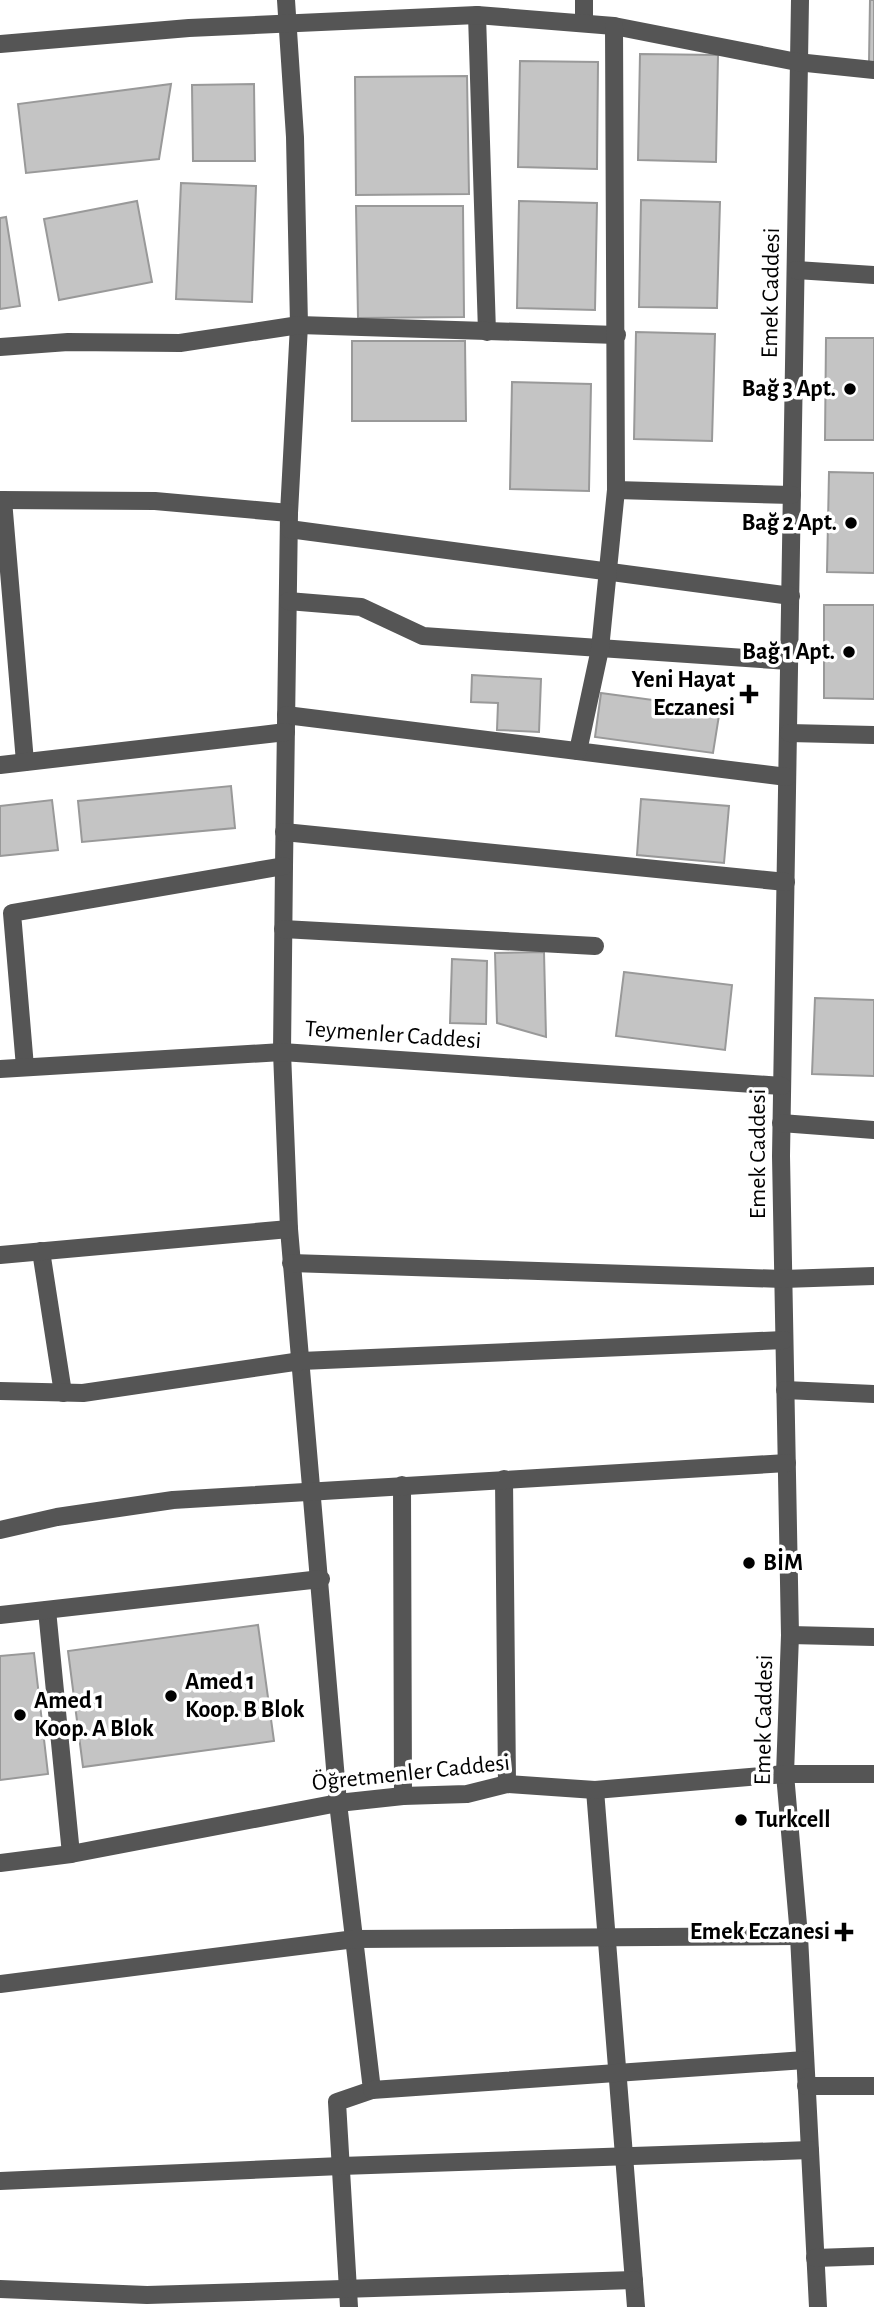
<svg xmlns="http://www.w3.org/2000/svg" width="874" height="2307" font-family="'Alegreya Sans',sans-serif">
<rect width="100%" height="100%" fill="#fff"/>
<g fill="#c4c4c4" stroke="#999" stroke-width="2">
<polygon points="870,0 874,0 874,62 869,62"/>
<polygon points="640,54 718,55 716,162 638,160"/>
<polygon points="520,61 598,62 597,169 518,167"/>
<polygon points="467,76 469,194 356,195 355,77"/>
<polygon points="171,84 159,159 26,173 18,104"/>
<polygon points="254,84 255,161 193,161 192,85"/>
<polygon points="181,183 256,186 252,302 176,299"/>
<polygon points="641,200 720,202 717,308 639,307"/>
<polygon points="137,201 152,282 59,300 44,219"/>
<polygon points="519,201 597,203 595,310 517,308"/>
<polygon points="356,206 463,206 464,317 358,318"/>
<polygon points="6,217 20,306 0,309 0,218"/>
<polygon points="636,332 715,334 712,441 634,439"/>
<polygon points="826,338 874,338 874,440 825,440"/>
<polygon points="352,341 465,341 466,421 352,421"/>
<polygon points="512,382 591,384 589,491 510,489"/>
<polygon points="829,472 874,473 874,573 827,572"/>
<polygon points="824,605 874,605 874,699 824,698"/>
<polygon points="472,675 541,679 539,732 497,730 498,703 471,702"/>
<polygon points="601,693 720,709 713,753 595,737"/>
<polygon points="231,786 235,828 82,842 78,801"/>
<polygon points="641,799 729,806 724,863 637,855"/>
<polygon points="52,800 58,850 0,856 0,806"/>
<polygon points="544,952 546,1037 497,1023 495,953"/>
<polygon points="452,959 487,961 486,1024 450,1023"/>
<polygon points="624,972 732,985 725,1050 616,1036"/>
<polygon points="815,998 874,1000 874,1076 812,1074"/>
<polygon points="258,1625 274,1741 83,1767 68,1651"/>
<polygon points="34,1653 48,1774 0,1780 0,1656"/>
</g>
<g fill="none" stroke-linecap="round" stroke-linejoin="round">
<g stroke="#555" stroke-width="18">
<polyline points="286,0 295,137 299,325 289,513 284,866 282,1052 289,1229 338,1803 372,2090 337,2102 349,2307"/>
<polyline points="584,0 584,22"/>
<polyline points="800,0 781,1156 790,1635 785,1774 799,1936 818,2307"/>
<polyline points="477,15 487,332"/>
<polyline points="0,44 189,28 477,15 614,26 797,62 874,70"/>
<polyline points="796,270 874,275"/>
<polyline points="0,347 68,342 180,343 299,325 617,335"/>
<polyline points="616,490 792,495"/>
<polyline points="0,500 155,501 289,513"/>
<polyline points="3,500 25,762"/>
<polyline points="289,529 791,596"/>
<polyline points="288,601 361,607 423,636 789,661"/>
<polyline points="286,715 787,777"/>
<polyline points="789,733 874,735"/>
<polyline points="578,751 600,649 616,490 614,26"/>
<polyline points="0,765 286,732"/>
<polyline points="284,832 786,882"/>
<polyline points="283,929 595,946"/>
<polyline points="25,1067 12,913 284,866"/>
<polyline points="0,1069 282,1052 782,1086"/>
<polyline points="781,1123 874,1130"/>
<polyline points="41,1251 63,1393"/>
<polyline points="0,1255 289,1229"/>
<polyline points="291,1263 783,1279 874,1276"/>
<polyline points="785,1390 874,1394"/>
<polyline points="0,1391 83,1393 301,1361 784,1340"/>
<polyline points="504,1479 507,1784"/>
<polyline points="402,1485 403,1796"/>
<polyline points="0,1530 57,1517 173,1500 787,1463"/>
<polyline points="47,1610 71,1854"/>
<polyline points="0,1615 321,1579"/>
<polyline points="790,1635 874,1637"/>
<polyline points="595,1790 636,2307"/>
<polyline points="0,1863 71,1854 338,1803 403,1796 467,1794 507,1784 595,1790 785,1774 874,1774"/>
<polyline points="0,1984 355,1939 799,1936"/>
<polyline points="806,2086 874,2086"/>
<polyline points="372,2090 805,2060"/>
<polyline points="0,2181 341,2166 810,2150"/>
<polyline points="815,2258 874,2256"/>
<polyline points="0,2289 147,2295 634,2280"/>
</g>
</g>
<g fill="#000" stroke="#fff" stroke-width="2.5">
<circle cx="850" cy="389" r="7"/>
<circle cx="851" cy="523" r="7"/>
<circle cx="849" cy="652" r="7"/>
<path d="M745.5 683.5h7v7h7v7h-7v7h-7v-7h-7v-7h7z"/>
<circle cx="749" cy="1563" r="7"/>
<circle cx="171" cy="1696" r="7"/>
<circle cx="20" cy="1715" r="7"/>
<circle cx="741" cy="1820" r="7"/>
<path d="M840.5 1921.5h7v7h7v7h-7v7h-7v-7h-7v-7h7z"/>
</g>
<g text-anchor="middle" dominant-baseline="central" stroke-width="7" stroke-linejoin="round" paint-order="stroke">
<g font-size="24" fill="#000" stroke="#fff">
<text transform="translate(771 293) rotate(-89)">Emek Caddesi</text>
<text transform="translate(393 1035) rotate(4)">Teymenler Caddesi</text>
<text transform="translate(758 1154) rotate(-90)">Emek Caddesi</text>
<text transform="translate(764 1720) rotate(-89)">Emek Caddesi</text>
<text transform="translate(411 1773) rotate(-6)">Öğretmenler Caddesi</text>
</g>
<g font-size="24" font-weight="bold" fill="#000" stroke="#fff" text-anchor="end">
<text x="836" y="389">Bağ 3 Apt.</text>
<text x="837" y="523">Bağ 2 Apt.</text>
<text x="835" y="652">Bağ 1 Apt.</text>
<text x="735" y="680">Yeni Hayat<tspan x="735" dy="28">Eczanesi</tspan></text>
<text x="763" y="1563" text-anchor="start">BİM</text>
<text x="185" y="1682" text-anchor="start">Amed 1<tspan x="185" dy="28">Koop. B Blok</tspan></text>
<text x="34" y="1701" text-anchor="start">Amed 1<tspan x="34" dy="28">Koop. A Blok</tspan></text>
<text x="755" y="1820" text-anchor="start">Turkcell</text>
<text x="830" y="1932">Emek Eczanesi</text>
</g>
</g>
</svg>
